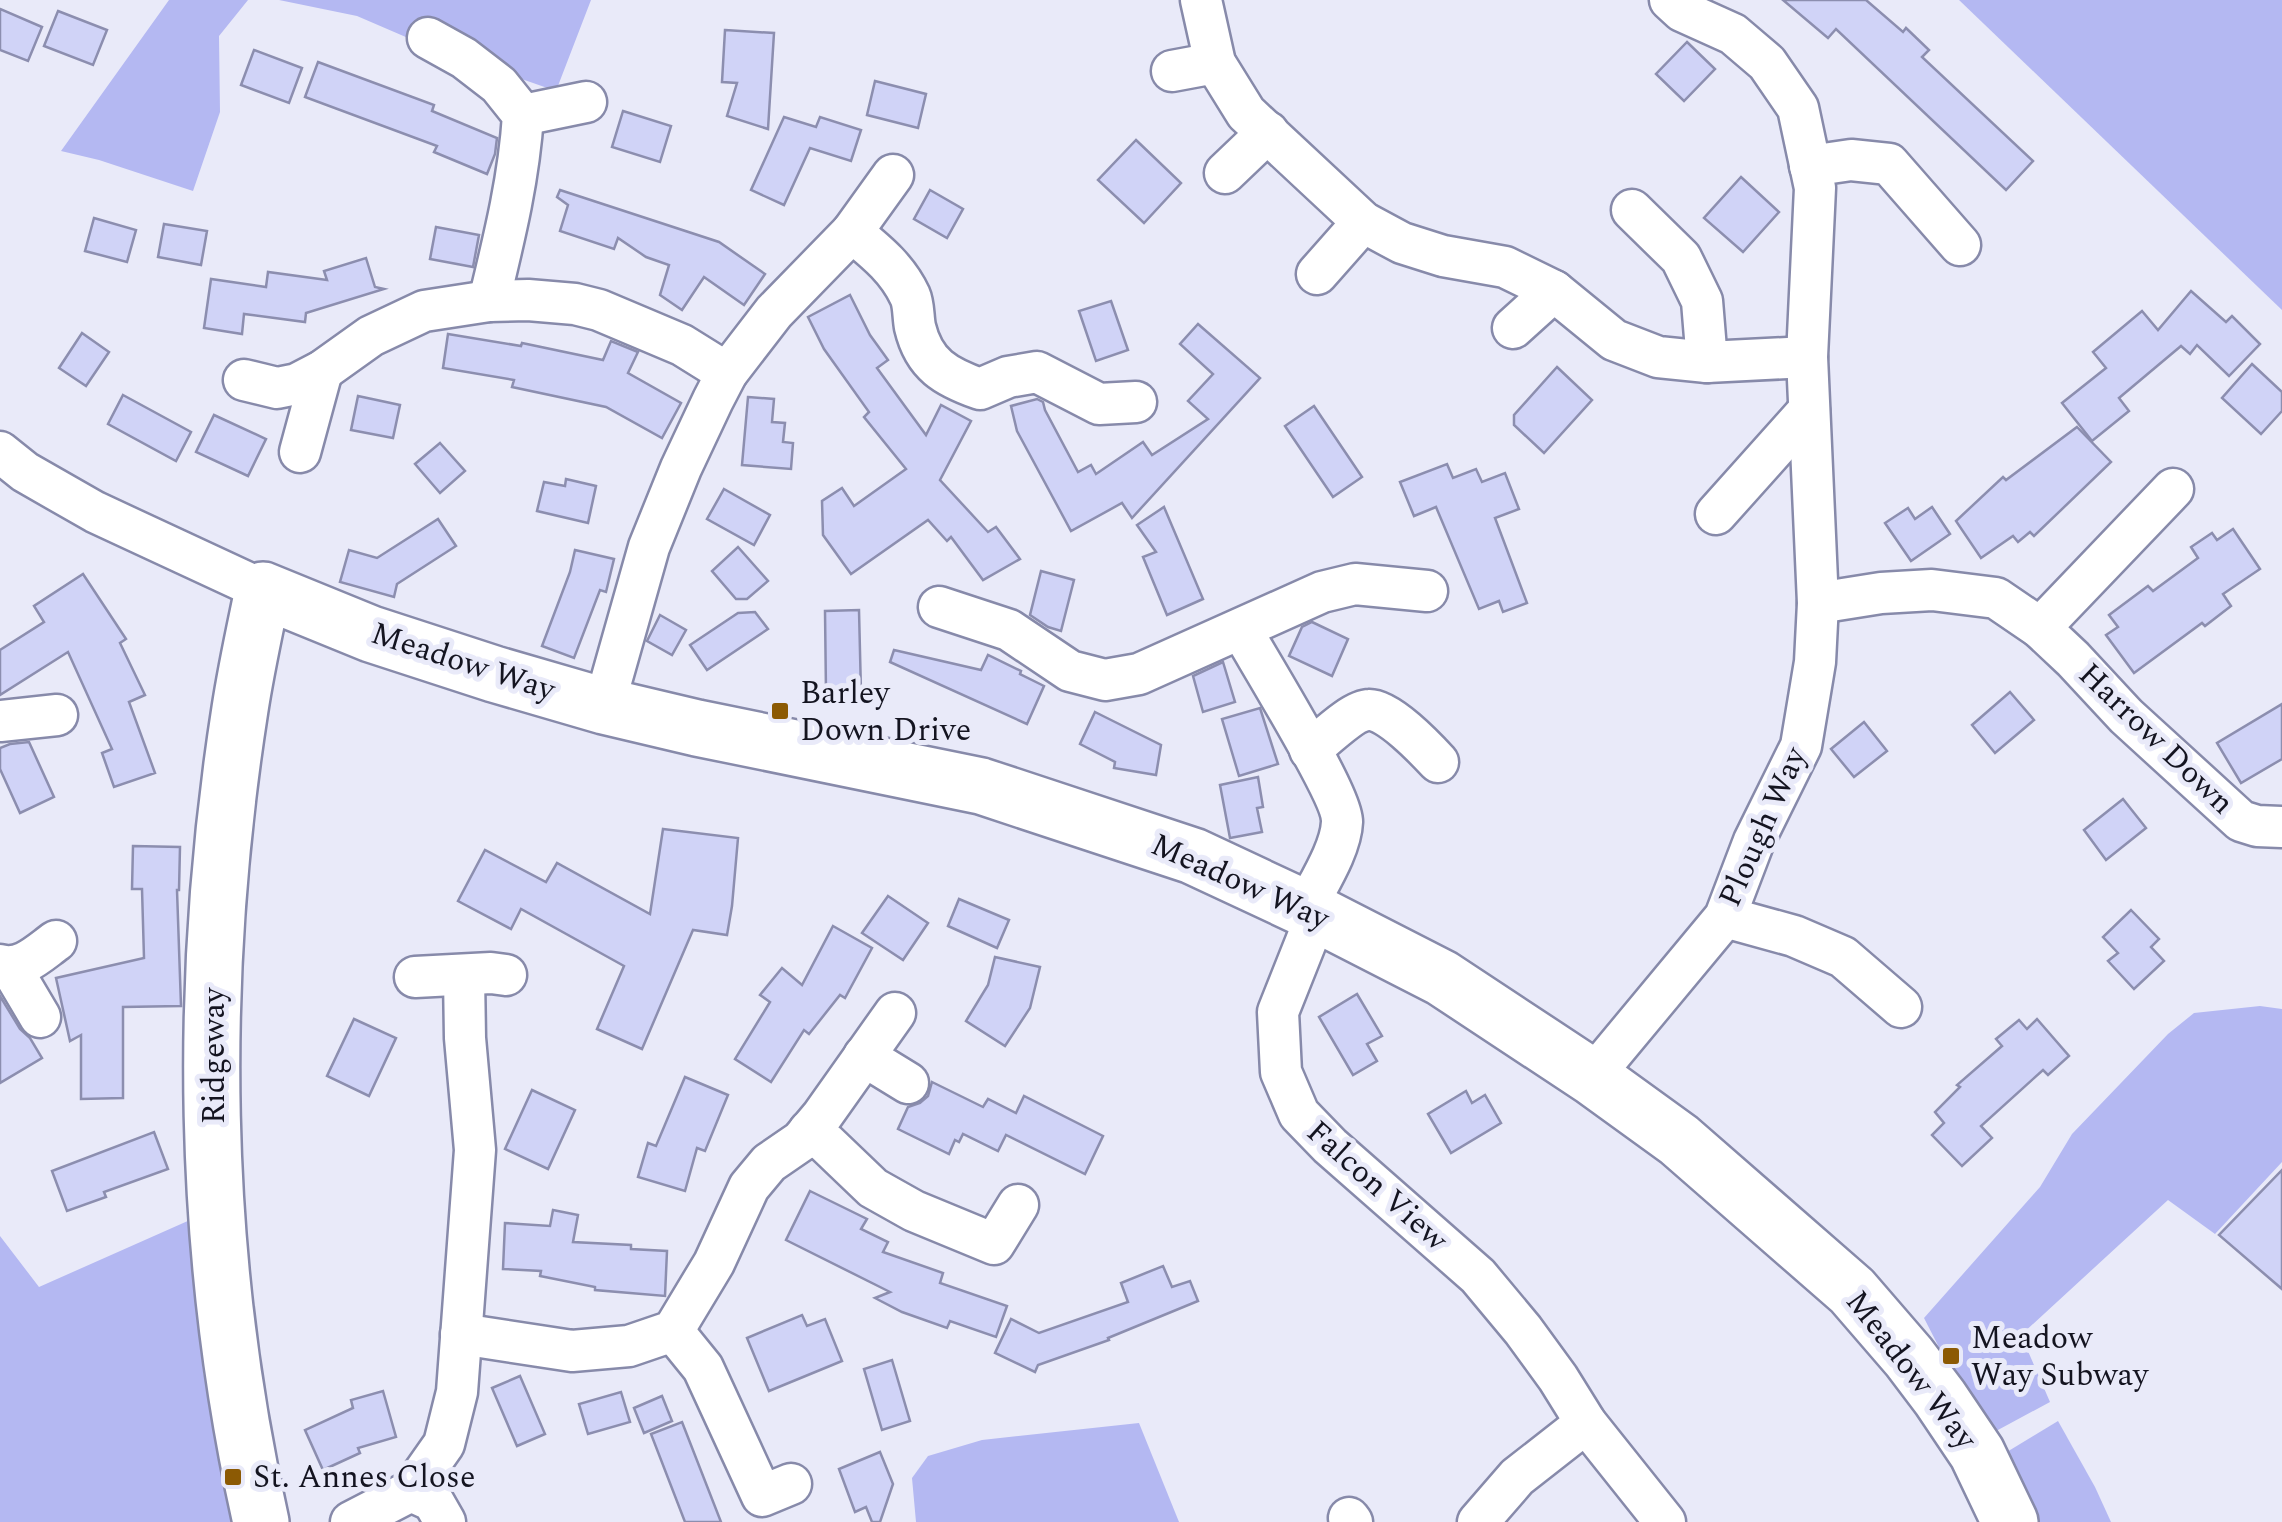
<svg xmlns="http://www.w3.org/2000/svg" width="2282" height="1522" font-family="Spectral,serif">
<rect width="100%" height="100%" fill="#e9eaf9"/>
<g fill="#b4b8f2">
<polygon points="169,0 248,0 219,36 220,112 193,191 99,160 61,151"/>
<polygon points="279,0 591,0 556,91 429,47 357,16"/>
<polygon points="1959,0 2282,0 2282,310"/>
<polygon points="2260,1006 2282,1009 2282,1162 2215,1234 2168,1200 2021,1335 2050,1402 1985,1437 1924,1318 2040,1187 2072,1134 2168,1034 2194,1013"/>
<polygon points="190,1220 203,1371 233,1522 0,1522 0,1236 39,1287"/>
<polygon points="2058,1421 2095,1487 2111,1522 2022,1522 1997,1458"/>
<polygon points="1139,1423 1179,1522 916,1522 912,1478 928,1456 982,1440"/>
</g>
<g fill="#d0d3f7" stroke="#8c8eaf" stroke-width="2.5">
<polygon points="1783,0 1866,0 1903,32 1906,28 1929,50 1922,57 2033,161 2006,190 1836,29 1828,38"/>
<polygon points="0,9 42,27 28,61 0,50"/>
<polygon points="58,11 107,30 93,65 44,46"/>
<polygon points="725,30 774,33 768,129 727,116 737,83 722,82"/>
<polygon points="1687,42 1715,69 1684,101 1656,74"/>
<polygon points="254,50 302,68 289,103 241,85"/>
<polygon points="318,62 434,105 432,111 497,138 495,154 487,174 434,152 437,146 305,97"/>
<polygon points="875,81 926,94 918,128 867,115"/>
<polygon points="623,111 671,126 660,162 612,147"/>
<polygon points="784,117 816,127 820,117 861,130 851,161 810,148 784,205 751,190"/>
<polygon points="1136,140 1181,183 1144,223 1098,180"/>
<polygon points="1741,177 1779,212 1743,252 1704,218"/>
<polygon points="560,190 719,242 765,274 744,305 704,277 682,310 660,295 669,265 646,257 618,238 614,249 560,231 568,205 557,197"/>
<polygon points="930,190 963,209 947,238 914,219"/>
<polygon points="94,218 136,230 127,262 85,251"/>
<polygon points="164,224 207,231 201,265 158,257"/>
<polygon points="436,227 479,235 473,267 430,259"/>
<polygon points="366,258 375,287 384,289 306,313 305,322 244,314 242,334 204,328 211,279 266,287 268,272 327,280 324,271"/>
<polygon points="2191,291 2226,322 2232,316 2260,344 2229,376 2197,345 2190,354 2181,346 2119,398 2129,411 2092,441 2062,403 2106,368 2093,352 2142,311 2158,330"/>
<polygon points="850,295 870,335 888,360 877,368 926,435 941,405 971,421 940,480 988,532 996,527 1020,559 983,580 951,537 947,541 928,520 851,574 823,535 822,501 842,488 854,506 906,469 864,417 869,412 824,349 808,317"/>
<polygon points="1111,301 1128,350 1096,361 1079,311"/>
<polygon points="1198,324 1260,378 1132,518 1122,503 1071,531 1017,431 1011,406 1037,399 1043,402 1045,410 1078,472 1091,465 1096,474 1143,442 1152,455 1208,419 1188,401 1213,374 1180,344"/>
<polygon points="82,333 109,352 86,386 59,368"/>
<polygon points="448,334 521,346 522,343 603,360 611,341 638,352 628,373 681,403 662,438 606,407 512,387 514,380 443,368"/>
<polygon points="2252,364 2282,392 2282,411 2261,434 2222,398"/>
<polygon points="1557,367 1592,400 1544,453 1514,425 1514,415"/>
<polygon points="123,395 191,432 176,461 108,424"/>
<polygon points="358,396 400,405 393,438 351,430"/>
<polygon points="748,397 774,399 772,422 785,423 783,442 793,443 791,469 742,465"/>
<polygon points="1314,406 1362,477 1333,497 1285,426"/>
<polygon points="214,415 266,439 248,476 196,452"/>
<polygon points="2077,427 2111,462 2034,536 2030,532 2018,542 2013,536 1981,558 1956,521 2003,477 2006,480"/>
<polygon points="440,443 465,471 440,493 415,464"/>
<polygon points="1447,464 1453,478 1476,469 1482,482 1505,473 1519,509 1495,518 1527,603 1503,612 1499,601 1479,609 1436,507 1414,516 1400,482"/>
<polygon points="566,479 596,486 588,523 537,511 544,482 565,486"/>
<polygon points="724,489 770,515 754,545 707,519"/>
<polygon points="1164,507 1203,599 1167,615 1143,557 1156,552 1137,525"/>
<polygon points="1932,507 1950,534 1911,561 1885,523 1908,508 1915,519"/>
<polygon points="438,519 456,546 397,584 394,597 340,582 349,550 377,558"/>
<polygon points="2233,529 2260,569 2223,594 2231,606 2205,626 2202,623 2134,673 2106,635 2118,627 2109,615 2148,586 2153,591 2198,558 2191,547 2212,533 2217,540"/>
<polygon points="738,547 768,581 747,599 736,599 712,571"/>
<polygon points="575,550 614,559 606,592 600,590 574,658 542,646 570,572"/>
<polygon points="1041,571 1074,580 1061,631 1048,627 1030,615"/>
<polygon points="83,574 126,639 120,643 145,695 129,702 155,773 114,787 102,753 112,749 68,652 0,695 0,650 44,622 34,606"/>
<polygon points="859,610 861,693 826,693 825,611"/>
<polygon points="755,612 768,629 707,670 690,645 738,613"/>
<polygon points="660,615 686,630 672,655 647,641"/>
<polygon points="1312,622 1348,639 1332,676 1289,656 1302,627"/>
<polygon points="894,650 981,670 988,655 1021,671 1020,674 1044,686 1027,724 890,662"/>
<polygon points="1223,662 1235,702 1203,712 1193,676"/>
<polygon points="2010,692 2034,720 1995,753 1972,725"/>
<polygon points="2282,704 2282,759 2241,783 2217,743"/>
<polygon points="1260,708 1278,764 1239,776 1222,719"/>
<polygon points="1095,712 1161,745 1156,775 1114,768 1115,762 1080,744"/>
<polygon points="1864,722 1887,751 1854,777 1831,749"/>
<polygon points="29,742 54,797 20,813 0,769 0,748 10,744"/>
<polygon points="1258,777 1263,807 1257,808 1262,832 1230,838 1220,785"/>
<polygon points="2123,799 2146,828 2106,860 2084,830"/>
<polygon points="663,829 738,838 732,906 727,935 693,930 642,1049 597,1029 624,966 521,909 511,929 458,901 485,850 546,882 557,863 650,914"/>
<polygon points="133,846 180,847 179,890 177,890 181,1006 123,1007 123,1098 81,1099 81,1035 70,1041 56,978 144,958 142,889 132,889"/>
<polygon points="888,896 928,923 903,960 862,933"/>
<polygon points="959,899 1009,920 997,948 948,926"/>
<polygon points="2131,910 2159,939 2151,947 2164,961 2134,989 2108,961 2118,953 2103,937"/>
<polygon points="833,926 872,948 845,998 840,995 809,1034 804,1030 771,1082 735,1059 770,1002 760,995 782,968 802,985"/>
<polygon points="995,957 1040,967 1030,1008 1005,1046 966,1021 988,985"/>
<polygon points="1357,994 1382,1036 1367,1044 1377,1061 1353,1075 1319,1017"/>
<polygon points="0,996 20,1029 30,1038 42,1058 0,1083"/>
<polygon points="354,1019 396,1038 369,1096 327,1076"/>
<polygon points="2037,1019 2069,1056 2048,1075 2043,1070 1981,1126 1992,1138 1962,1166 1932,1135 1944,1123 1935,1112 1960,1087 1957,1085 2002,1046 1996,1039 2019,1020 2027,1029"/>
<polygon points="685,1077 728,1095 705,1151 697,1148 685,1191 638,1177 648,1143 656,1146"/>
<polygon points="932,1082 983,1107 988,1099 1016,1113 1024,1096 1103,1136 1085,1174 1006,1135 998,1151 963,1134 959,1142 955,1140 949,1154 898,1129 908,1107 920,1103 928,1096"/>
<polygon points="532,1090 575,1110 548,1169 505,1149"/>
<polygon points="1466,1091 1472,1103 1485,1095 1501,1123 1451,1153 1428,1114"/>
<polygon points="154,1132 168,1169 104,1192 106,1197 67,1211 52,1171"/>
<polygon points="2282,1170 2282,1289 2219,1235"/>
<polygon points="810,1191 867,1219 861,1229 888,1242 883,1252 943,1273 940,1283 1007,1306 996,1337 950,1321 947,1328 902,1312 875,1298 890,1292 786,1240"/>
<polygon points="553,1210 578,1215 573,1242 631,1245 631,1249 667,1251 665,1296 595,1290 595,1287 540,1276 541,1271 503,1269 505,1223 550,1226"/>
<polygon points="1163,1266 1172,1287 1190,1281 1198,1301 1108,1338 1109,1340 1038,1365 1035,1372 995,1353 1011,1319 1039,1333 1128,1302 1121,1283"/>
<polygon points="802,1315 807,1326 825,1319 842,1361 769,1391 747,1338"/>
<polygon points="892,1360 910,1421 882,1430 864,1369"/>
<polygon points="520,1376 545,1434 517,1446 492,1388"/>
<polygon points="383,1391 396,1437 358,1448 360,1453 323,1470 305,1430 353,1408 351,1400"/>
<polygon points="621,1392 630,1422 588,1434 579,1404"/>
<polygon points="662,1396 672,1421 644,1433 634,1408"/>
<polygon points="682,1422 721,1522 685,1522 651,1434"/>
<polygon points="880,1452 893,1484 880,1522 872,1522 866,1507 855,1512 839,1469"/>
</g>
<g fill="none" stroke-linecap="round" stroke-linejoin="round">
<defs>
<g id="street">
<polyline points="1201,0 1215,63 1246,113 1363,222 1402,243 1443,256 1505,267 1554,291 1614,340 1658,357 1707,362 1807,357"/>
<path d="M428 38 464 58 499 85 523 115C519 179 504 239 489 301"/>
<polyline points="1172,71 1215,63"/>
<polyline points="523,115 586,102"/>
<polyline points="1810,166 1851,160 1889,164 1960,245"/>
<polyline points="1225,173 1268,132"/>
<polyline points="1632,210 1681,258 1702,301 1707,362"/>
<polyline points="852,232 893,175"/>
<polyline points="1317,274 1363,222"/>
<polyline points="1513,328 1554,291"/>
<polyline points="244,380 277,388 297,384 322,371 371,336 424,311 489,301 528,300 575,304 599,310 682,345 727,373"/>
<polyline points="0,452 25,472 95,512 263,590"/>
<polyline points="300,452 322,371"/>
<polyline points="1716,514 1809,410"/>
<polyline points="1818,603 1881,593 1932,590 1996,598 2040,628 2073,659 2126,716 2241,821 2257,826 2282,827"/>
<polyline points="939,607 1009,630 1070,671 1105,680 1139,674 1322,592 1355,584 1427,591"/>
<polyline points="2040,628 2173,489"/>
<path d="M1241 629C1259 661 1343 796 1342 822 1341 849 1318 884 1306 908"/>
<path d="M604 706 649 547 681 468 713 400 727 373 774 312 852 232C875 251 897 268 910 296 914 305 913 317 915 327 924 365 946 377 980 389L1008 377 1037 372 1099 404 1136 402"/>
<polyline points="0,721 57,715"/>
<path d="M1310 750C1323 740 1353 710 1369 710 1388 709 1425 748 1438 762"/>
<polyline points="1317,914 1278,1012 1281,1072 1299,1114 1330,1146 1478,1276 1523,1330 1558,1378 1586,1423 1665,1522"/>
<polyline points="1725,917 1794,936 1843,957 1901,1007"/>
<path d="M0 965C22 971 39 953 56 941"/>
<polyline points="11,968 40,1017"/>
<polyline points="415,977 491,973 506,975"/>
<polyline points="864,1056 908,1083"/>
<polyline points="1592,1077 1725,917 1754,841 1801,746 1815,662 1818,603 1807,357 1815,188 1798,108 1767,63 1733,34 1682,11 1670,0"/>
<polyline points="809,1131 826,1143 873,1188 914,1211 994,1244 1018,1205"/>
<polyline points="673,1331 703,1368 762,1496 791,1484"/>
<polyline points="461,1334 572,1351 629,1346 673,1331 714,1263 749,1187 769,1163 801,1141 822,1116 895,1013"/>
<polyline points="411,1491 433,1501 445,1522"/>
<polyline points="1349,1518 1352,1522"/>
<polyline points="351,1522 411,1491 444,1444 457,1392 475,1150 465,1038 464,976"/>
<polyline points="1478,1522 1517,1477 1586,1423"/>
</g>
<path id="secondary" d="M261 1522C201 1257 198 977 240 709 246 669 255 629 263 590L371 634 494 674 604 706 697 728 981 786 1193 856 1317 914 1442 978 1592 1077 1679 1140 1852 1291 1909 1357 1940 1398 1977 1453 2010 1522"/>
</defs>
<use href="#street" stroke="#878aaa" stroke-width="45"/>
<use href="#secondary" stroke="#878aaa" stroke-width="60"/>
<use href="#street" stroke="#fff" stroke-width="40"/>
<use href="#secondary" stroke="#fff" stroke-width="55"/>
</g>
<g fill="#8c5a04" stroke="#e9eaf9" stroke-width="4">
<rect x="770" y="701" width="20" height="20" rx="5"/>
<rect x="1941" y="1346" width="20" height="20" rx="5"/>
<rect x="223" y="1467" width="20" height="20" rx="5"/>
</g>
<g text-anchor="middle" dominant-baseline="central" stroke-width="10" stroke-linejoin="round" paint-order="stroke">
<g font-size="32" fill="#141420" stroke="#e9eaf9">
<text transform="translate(463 662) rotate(18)">Meadow Way</text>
<text transform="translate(2156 739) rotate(44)">Harrow Down</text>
<text transform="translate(1763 827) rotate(-66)">Plough Way</text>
<text transform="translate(1240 882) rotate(24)">Meadow Way</text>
<text transform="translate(214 1056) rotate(-90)">Ridgeway</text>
<text transform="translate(1377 1186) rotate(42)">Falcon View</text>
<text transform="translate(1911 1370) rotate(52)">Meadow Way</text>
</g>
<g font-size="32" fill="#141420" stroke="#e9eaf9" text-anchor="start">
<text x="800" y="693">Barley<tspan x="800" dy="37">Down Drive</tspan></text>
<text x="1971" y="1338">Meadow<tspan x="1971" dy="37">Way Subway</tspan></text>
<text x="253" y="1477">St. Annes Close</text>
</g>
</g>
</svg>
